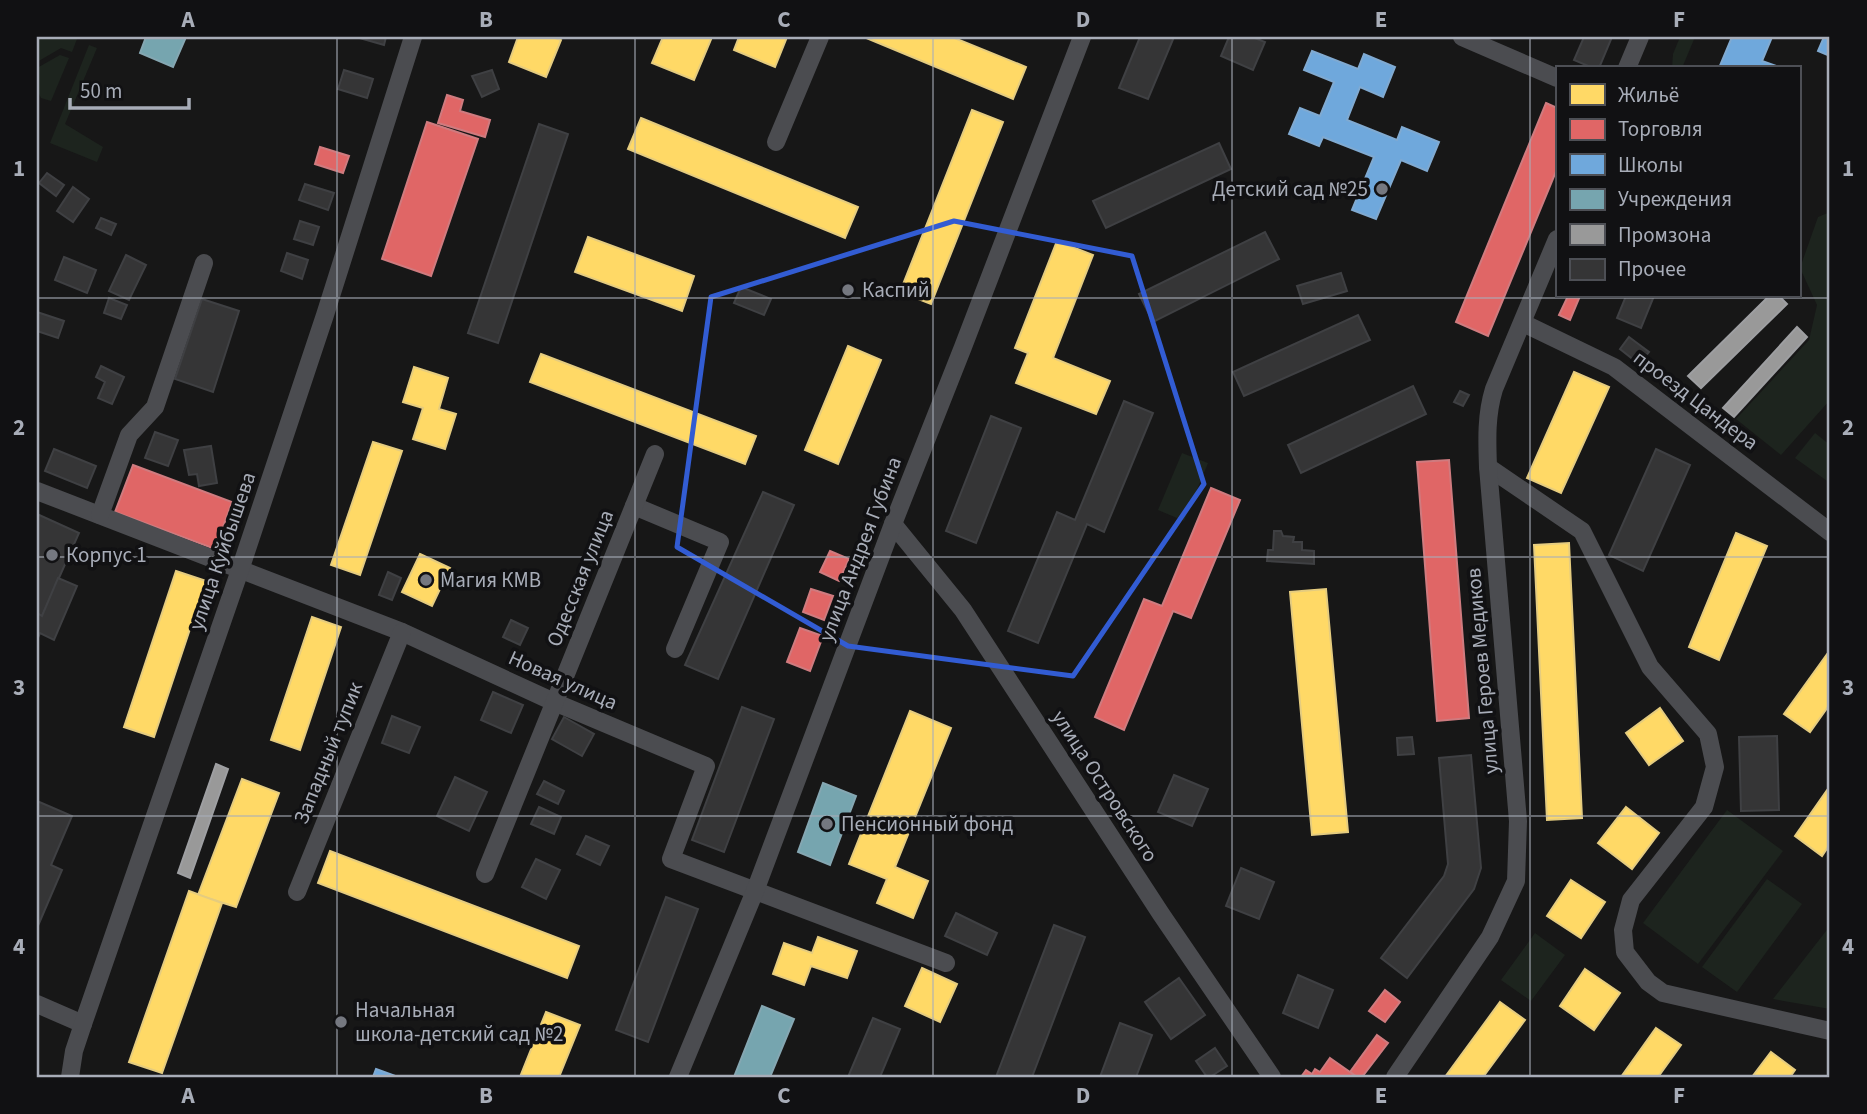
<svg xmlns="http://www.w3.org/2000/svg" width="1867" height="1114" font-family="'Source Sans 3',sans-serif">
<rect width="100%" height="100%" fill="#171717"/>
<g fill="#1d241e">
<polygon points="37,37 71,37 77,39 72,52 61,48 37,62"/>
<polygon points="1680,37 1695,37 1682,68 1672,68 1673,54"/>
<polygon points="89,45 97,48 65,124 103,147 97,162 50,143"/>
<polygon points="60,55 69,58 51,101 41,98 37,90 37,68"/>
<polygon points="1830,212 1830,400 1781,455 1736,419 1809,340 1817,305 1800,268 1818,217"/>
<polygon points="1815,433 1830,445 1830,483 1795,458"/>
<polygon points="1182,453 1208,463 1184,521 1158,510"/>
<polygon points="1727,810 1783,851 1698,964 1643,923"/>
<polygon points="1767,879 1802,904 1737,992 1702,967"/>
<polygon points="1830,926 1830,1009 1773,999"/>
<polygon points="1535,933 1565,955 1531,1001 1501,980"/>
</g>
<g fill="#ffd966" stroke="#e5cc7f" stroke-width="2">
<polygon points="518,37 552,37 561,40 546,77 509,62"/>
<polygon points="663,37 712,37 694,80 652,63"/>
<polygon points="739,37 787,37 775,67 734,50"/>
<polygon points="864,37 952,37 1026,67 1013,99"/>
<polygon points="972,110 1003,122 931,304 900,292"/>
<polygon points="641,118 858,207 845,238 628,149"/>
<polygon points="588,237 694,276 682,311 575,272"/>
<polygon points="1057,241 1093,255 1053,358 1110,381 1096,414 1016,383 1028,353 1015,348"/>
<polygon points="848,346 881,360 838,464 805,450"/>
<polygon points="541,354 756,436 745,464 530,382"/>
<polygon points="414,367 448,378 439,409 456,414 445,449 413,439 423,408 403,402"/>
<polygon points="1574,372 1609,387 1561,493 1527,478"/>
<polygon points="373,442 402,451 360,575 331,565"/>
<polygon points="1736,533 1767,546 1719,660 1689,647"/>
<polygon points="1569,543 1582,818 1547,820 1534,545"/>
<polygon points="420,554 450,568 432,606 402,592"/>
<polygon points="176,571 206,581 154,737 124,727"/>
<polygon points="1326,589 1348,832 1312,835 1290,592"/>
<polygon points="312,617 341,627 300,750 271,740"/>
<polygon points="1830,650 1830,704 1810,732 1784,714"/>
<polygon points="1660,708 1683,741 1649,765 1626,733"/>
<polygon points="910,711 951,728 895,867 928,881 913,918 877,903 887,879 849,864"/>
<polygon points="242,779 279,793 236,907 198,895"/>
<polygon points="1830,786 1830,844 1822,856 1795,836"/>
<polygon points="1626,807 1659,833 1632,869 1598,843"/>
<polygon points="330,851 579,946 567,978 318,883"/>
<polygon points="1571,880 1605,902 1581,938 1547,916"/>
<polygon points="189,891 222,903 162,1073 129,1062"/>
<polygon points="818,937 857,951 847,978 811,966 804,985 773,974 784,943 812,953"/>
<polygon points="922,968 957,984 940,1022 905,1006"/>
<polygon points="1585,969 1620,993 1594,1030 1560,1006"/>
<polygon points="1500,1002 1525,1020 1483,1077 1445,1077"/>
<polygon points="546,1012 580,1025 559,1077 520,1077"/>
<polygon points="1656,1028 1681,1045 1658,1077 1621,1077"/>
<polygon points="1771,1052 1795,1070 1790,1077 1752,1077"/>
</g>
<g fill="#e06666" stroke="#cf7b7f" stroke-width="2">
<polygon points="447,95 463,100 460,111 490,120 485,137 438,123"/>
<polygon points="1546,103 1557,108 1557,169 1488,336 1456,322"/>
<polygon points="427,122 478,139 431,276 382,259"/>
<polygon points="320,147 349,156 343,173 315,164"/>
<polygon points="1568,296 1580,296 1570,320 1559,315"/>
<polygon points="1449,460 1469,718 1437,721 1417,462"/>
<polygon points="133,465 232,502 215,549 115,512"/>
<polygon points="1211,488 1240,500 1191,618 1173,611 1124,730 1095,717 1144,599 1162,606"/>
<polygon points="830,551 849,559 839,581 820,572"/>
<polygon points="811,589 833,596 824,620 803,612"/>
<polygon points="800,628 823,636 810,671 787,662"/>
<polygon points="1385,990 1400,1002 1385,1022 1369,1011"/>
<polygon points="1377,1035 1388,1043 1362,1077 1357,1077 1350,1072"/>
<polygon points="1330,1058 1357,1077 1301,1077 1306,1070 1312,1074 1315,1069 1320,1072"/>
</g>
<g fill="#6fa8dc" stroke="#80aad1" stroke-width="2">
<polygon points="1732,37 1772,37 1762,61 1782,68 1719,68"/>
<polygon points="1824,37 1830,37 1830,56 1818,51"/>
<polygon points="1312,51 1358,69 1364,54 1395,67 1383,97 1360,87 1347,120 1397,140 1402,127 1439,142 1427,171 1401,160 1376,219 1352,210 1374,157 1323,137 1319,146 1289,134 1300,108 1320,116 1334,82 1304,70"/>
<polygon points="376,1069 398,1077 373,1077"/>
</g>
<g fill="#76a5af" stroke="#85a7b2" stroke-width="2">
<polygon points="146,37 186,37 173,67 140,53"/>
<polygon points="823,783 856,796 830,865 798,852"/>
<polygon points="762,1006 794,1019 770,1077 734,1077"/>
</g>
<g fill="#999" stroke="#9e9fa2" stroke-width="2">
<polygon points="1769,296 1779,296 1787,304 1701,388 1688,376"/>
<polygon points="1797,327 1807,337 1734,417 1723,408"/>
<polygon points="216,764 228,769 190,878 178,873"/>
</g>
<g fill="#353536" stroke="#3f4043" stroke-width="2">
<polygon points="356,37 386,37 384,45"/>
<polygon points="1140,37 1174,37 1148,99 1119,88"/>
<polygon points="1229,37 1252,37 1265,42 1253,70 1221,56"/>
<polygon points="1584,37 1612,37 1599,68 1593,68 1574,60"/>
<polygon points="344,70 373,79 367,98 338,89"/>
<polygon points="492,70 499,89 482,97 472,76"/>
<polygon points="539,124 568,134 498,343 468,333"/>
<polygon points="1219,143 1231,169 1106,228 1093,201"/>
<polygon points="47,173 64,185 56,196 39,183"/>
<polygon points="305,184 334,193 328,210 299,200"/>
<polygon points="73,187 89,199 73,222 57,211"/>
<polygon points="101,218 116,224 111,235 96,228"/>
<polygon points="300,221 319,227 313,245 294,239"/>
<polygon points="1265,232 1279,259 1153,322 1139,294"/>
<polygon points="287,253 308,260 302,279 281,271"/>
<polygon points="126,255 146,265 129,300 109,291"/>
<polygon points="64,257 96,270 87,293 55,280"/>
<polygon points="1341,273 1347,291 1303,304 1297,286"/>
<polygon points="741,287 771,299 764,315 734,303"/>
<polygon points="1626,296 1654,296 1641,328 1617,318"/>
<polygon points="109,298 127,305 121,319 104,313"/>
<polygon points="202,299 239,311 213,392 175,379"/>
<polygon points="37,312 64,321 58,338 37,331"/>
<polygon points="1358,315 1370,340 1244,396 1233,372"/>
<polygon points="1629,337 1649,352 1639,364 1620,349"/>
<polygon points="101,366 124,377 112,404 98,398 105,382 96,377"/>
<polygon points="1413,386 1426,414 1301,473 1288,445"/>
<polygon points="1460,391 1469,395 1463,406 1454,402"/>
<polygon points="1124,401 1153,413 1104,532 1087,524 1038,643 1008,631 1057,512 1075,520"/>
<polygon points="991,416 1021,428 976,543 946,531"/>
<polygon points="155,432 178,440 168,466 145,458"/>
<polygon points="211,446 217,483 199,486 197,474 189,475 184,450"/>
<polygon points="54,449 96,466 87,488 45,471"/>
<polygon points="1656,449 1690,465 1643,571 1609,555"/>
<polygon points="763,492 794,505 718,679 685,665"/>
<polygon points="37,514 79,533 42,616 37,613"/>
<polygon points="1274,531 1281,531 1283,536 1294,537 1293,542 1302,542 1302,550 1314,551 1314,564 1267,561 1268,550 1273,550"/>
<polygon points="388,572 401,578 392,600 379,595"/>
<polygon points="58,578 77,586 54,640 40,633 37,640 37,613 42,616"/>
<polygon points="511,620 528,628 520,645 503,637"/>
<polygon points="493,692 523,705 511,733 481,720"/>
<polygon points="742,707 774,719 724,852 692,840"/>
<polygon points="392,716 420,727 409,753 382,743"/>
<polygon points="564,717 594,734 582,756 552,739"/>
<polygon points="1777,736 1779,810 1741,811 1739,737"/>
<polygon points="1412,737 1414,754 1398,755 1397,738"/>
<polygon points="1471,755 1481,868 1474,889 1407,978 1381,958 1444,876 1448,864 1439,758"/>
<polygon points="1174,775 1208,789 1192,826 1158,812"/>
<polygon points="455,777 487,792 469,831 437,816"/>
<polygon points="544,781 564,791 558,804 537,794"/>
<polygon points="37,801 72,816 51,865 62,870 37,928"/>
<polygon points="539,807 561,817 554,834 531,824"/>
<polygon points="586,836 609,846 600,865 577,854"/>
<polygon points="536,859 560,870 546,899 522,887"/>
<polygon points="1241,868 1274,882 1259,919 1226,906"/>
<polygon points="666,897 698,909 648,1042 616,1030"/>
<polygon points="956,913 997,933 987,955 945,936"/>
<polygon points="1054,925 1085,937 1032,1077 996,1077"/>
<polygon points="1298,975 1333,990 1318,1028 1283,1013"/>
<polygon points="1179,978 1205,1015 1171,1039 1145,1002"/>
<polygon points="873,1018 900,1029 880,1077 848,1077"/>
<polygon points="1120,1023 1152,1035 1136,1077 1100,1077"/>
<polygon points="1215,1048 1227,1066 1210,1077 1207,1077 1196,1061"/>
</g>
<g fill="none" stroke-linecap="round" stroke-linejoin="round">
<g stroke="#4b4c50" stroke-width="18">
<polyline points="1462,37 1557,78"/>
<polyline points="1627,68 1640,37"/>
<polyline points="776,142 820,37"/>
<polyline points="1523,323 1614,367 1830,532"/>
<polyline points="1488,467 1582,531 1650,667 1708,734 1715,767 1704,807 1631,900 1623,930 1625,952 1648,982 1663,993 1830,1031"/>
<polyline points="37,491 402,632 554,702 706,766 671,859 946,963"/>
<polyline points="634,506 720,542 675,649"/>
<polyline points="100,515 129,435 155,407 204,263"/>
<polyline points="893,524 963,610 1161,914 1272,1077"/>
<polyline points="485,874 655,454"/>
<polyline points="297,892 402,632"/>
<polyline points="37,1004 83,1024"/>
<polyline points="70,1077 74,1051 83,1024 240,570 325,315 413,37"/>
<polyline points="678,1077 755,891 893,524 963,347 1082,37"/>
<path d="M1395 1077 1490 937 1516 881 1518 821 1488 467C1487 440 1486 415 1494 389L1557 239"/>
</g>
</g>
<path fill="none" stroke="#325cd3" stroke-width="5" stroke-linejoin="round" d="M954 221 1132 256 1204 484 1073 676 848 646 677 547 711 297Z"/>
<path fill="none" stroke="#a8adb8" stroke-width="2" stroke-opacity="0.55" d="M337 37V1077M635 37V1077M933 37V1077M1232 37V1077M1530 37V1077M37 298H1830M37 557H1830M37 816H1830"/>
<g fill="#757880" stroke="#111113" stroke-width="2.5">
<circle cx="1382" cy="189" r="7"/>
<circle cx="848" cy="290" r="7"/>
<circle cx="52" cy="555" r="7"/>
<circle cx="426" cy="580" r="7"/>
<circle cx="827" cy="824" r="7"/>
<circle cx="341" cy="1022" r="7"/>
</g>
<g text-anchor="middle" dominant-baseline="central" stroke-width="7" stroke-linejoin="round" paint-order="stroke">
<g font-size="21" fill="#a8adb8" stroke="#111113" text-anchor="start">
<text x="1368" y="189" text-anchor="end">Детский сад №25</text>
<text x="862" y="290">Каспий</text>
<text x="66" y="555">Корпус 1</text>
<text x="440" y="580">Магия КМВ</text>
<text x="841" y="824">Пенсионный фонд</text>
<text x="355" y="1010">Начальная<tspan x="355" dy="24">школа-детский сад №2</tspan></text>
</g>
<g font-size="21" fill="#a8adb8" stroke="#111113">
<text transform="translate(1696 400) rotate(37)">проезд Цандера</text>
<text transform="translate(860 549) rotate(-69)">улица Андрея Губина</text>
<text transform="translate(222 551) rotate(-71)">улица Куйбышева</text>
<text transform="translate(580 578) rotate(-68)">Одесская улица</text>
<text transform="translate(1482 671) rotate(-95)">улица Героев Медиков</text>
<text transform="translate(563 680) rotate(24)">Новая улица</text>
<text transform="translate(328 753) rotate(-68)">Западный тупик</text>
<text transform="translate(1105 786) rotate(57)">улица Островского</text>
</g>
</g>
<rect width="1867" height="1114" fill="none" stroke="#111113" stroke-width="77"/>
<rect x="1556" y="66" width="245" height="231" fill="#111113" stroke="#4d4f55" stroke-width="2"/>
<rect x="1570" y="84" width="35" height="21" fill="#ffd966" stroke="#4d4f55" stroke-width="2"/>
<text x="1618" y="102" font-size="21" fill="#a8adb8">Жильё</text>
<rect x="1570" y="119" width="35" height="21" fill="#e06666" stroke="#4d4f55" stroke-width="2"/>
<text x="1618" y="136" font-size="21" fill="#a8adb8">Торговля</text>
<rect x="1570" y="154" width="35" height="21" fill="#6fa8dc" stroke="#4d4f55" stroke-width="2"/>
<text x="1618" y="172" font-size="21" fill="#a8adb8">Школы</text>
<rect x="1570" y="189" width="35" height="21" fill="#76a5af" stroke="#4d4f55" stroke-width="2"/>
<text x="1618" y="206" font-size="21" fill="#a8adb8">Учреждения</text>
<rect x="1570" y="224" width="35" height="21" fill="#999999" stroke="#4d4f55" stroke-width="2"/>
<text x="1618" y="242" font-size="21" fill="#a8adb8">Промзона</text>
<rect x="1570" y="259" width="35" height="21" fill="#353536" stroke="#4d4f55" stroke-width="2"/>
<text x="1618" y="276" font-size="21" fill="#a8adb8">Прочее</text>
<path d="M70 98v10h119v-10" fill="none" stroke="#a8adb8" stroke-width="3.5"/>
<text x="80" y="98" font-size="21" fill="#a8adb8" stroke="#111113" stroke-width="5" paint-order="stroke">50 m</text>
<rect x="38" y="38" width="1790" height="1038" fill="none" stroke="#a8adb8" stroke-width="2.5"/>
<g font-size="23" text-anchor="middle" font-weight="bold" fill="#a8adb8">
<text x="188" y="27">A</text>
<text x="486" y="27">B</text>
<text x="784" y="27">C</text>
<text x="1083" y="27">D</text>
<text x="1381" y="27">E</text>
<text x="1679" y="27">F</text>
<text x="19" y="176">1</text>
<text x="1848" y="176">1</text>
<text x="19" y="435">2</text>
<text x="1848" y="435">2</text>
<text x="19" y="695">3</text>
<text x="1848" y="695">3</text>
<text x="19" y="954">4</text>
<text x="1848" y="954">4</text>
<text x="188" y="1103">A</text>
<text x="486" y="1103">B</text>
<text x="784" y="1103">C</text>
<text x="1083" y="1103">D</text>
<text x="1381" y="1103">E</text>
<text x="1679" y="1103">F</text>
</g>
</svg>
